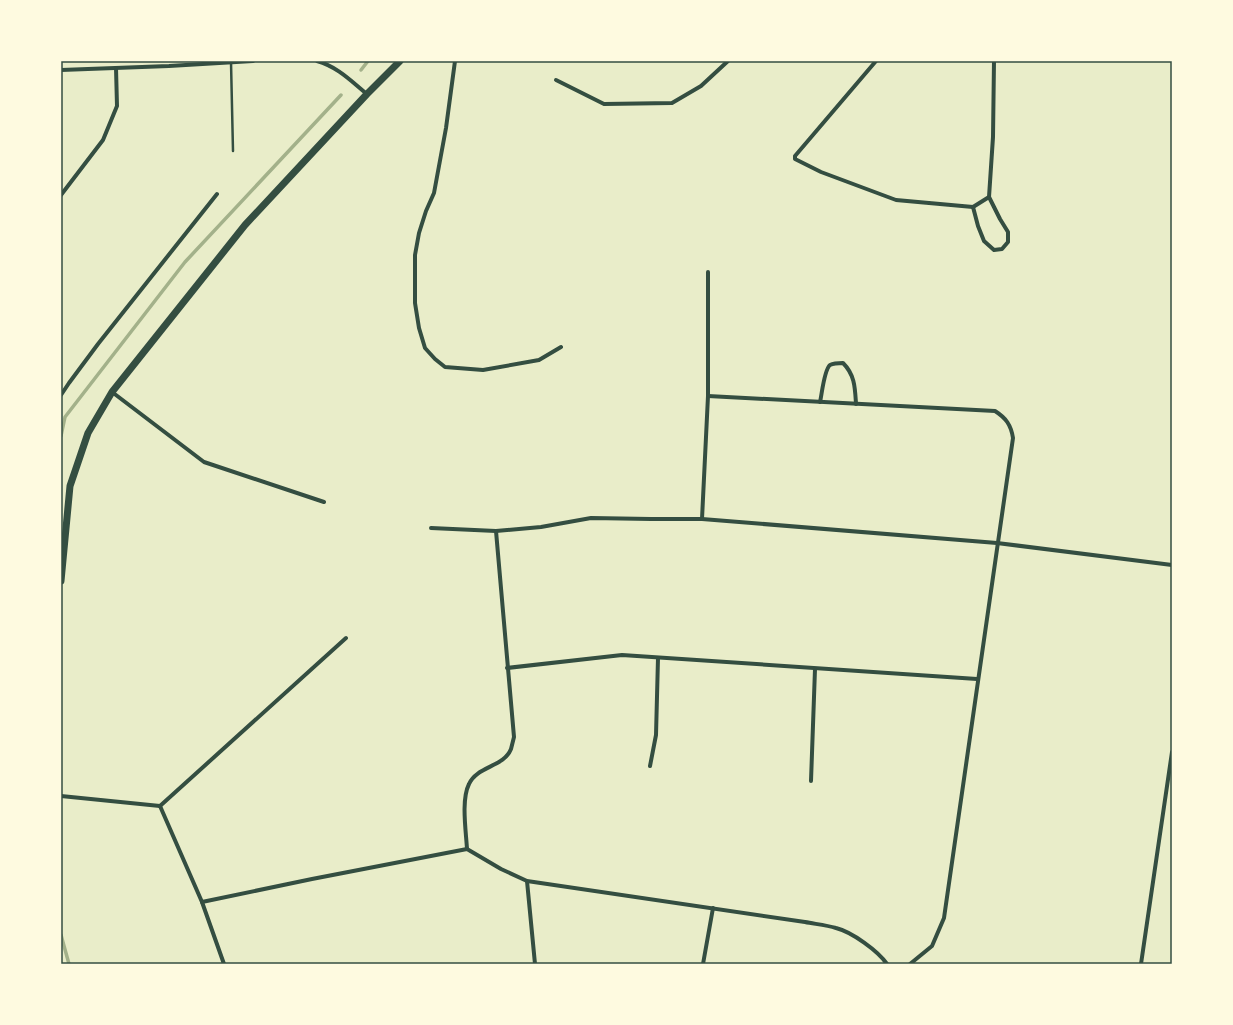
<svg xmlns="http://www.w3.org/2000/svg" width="1233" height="1025" font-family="Helvetica,sans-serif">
<rect width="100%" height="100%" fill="#e9edc9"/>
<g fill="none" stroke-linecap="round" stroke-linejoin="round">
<g stroke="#a3b18a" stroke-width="3.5">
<polyline points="361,70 368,61"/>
<polyline points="61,436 65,417 185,262 341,95"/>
<polyline points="61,935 69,964"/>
</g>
<polyline stroke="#344e41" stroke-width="2.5" points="231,62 233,151"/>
<g stroke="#344e41" stroke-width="4">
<path d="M317 61C338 67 351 81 367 94"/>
<polyline points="455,61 446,128 434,193 426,211 419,233 415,255 415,303 419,328 425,348 435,359 445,367 483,370 539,360 561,347"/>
<polyline points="876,61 795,156 795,159 821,172 896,200 973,207 989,197 993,137 994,61"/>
<polyline points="61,70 169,66 253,61"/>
<polyline points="556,80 604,104 672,103 701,86 728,61"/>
<polyline points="61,195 103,140 117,106 116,68"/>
<polyline points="973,207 978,226 984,241 994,250 1002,249 1008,242 1008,232 1000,219 989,197"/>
<polyline points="112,392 204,462 324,502"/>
<polyline points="61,395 69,383 98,344 217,194"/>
<path d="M708 396 995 411C1006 418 1011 425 1013 438L944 918 932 946 910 964"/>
<path d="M820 402C822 394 824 370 830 365 834 363 839 363 843 363 855 375 855 388 856 404"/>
<polyline points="702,519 708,396 708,272"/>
<polyline points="431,528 496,531 541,527 591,518 651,519 702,519 997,543 1172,565"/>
<polyline points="507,668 622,655 977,679"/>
<polyline points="650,766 656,735 658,658"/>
<polyline points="811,781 815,669"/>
<polyline points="61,796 160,806"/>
<polyline points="160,806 346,638"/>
<polyline points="160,806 202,902 224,964"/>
<path d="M467 849C466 831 461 800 469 784 477 766 504 767 511 749 512 745 513 741 514 737L496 531"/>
<polyline points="527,881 535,964"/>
<path d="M202 902 312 879 467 849 501 869 527 881 805 922C815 924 826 925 836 928 852 932 878 951 887 964"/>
<polyline points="703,964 713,908"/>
<polyline points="1141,964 1172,752"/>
</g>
<polyline stroke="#344e41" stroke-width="7" points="61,581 70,486 88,433 112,392 245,225 367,94 400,61"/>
</g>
<rect width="1233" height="1025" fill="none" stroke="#fefae0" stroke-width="124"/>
<rect x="62" y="62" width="1109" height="901" fill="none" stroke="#344e41" stroke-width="1.5"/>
</svg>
